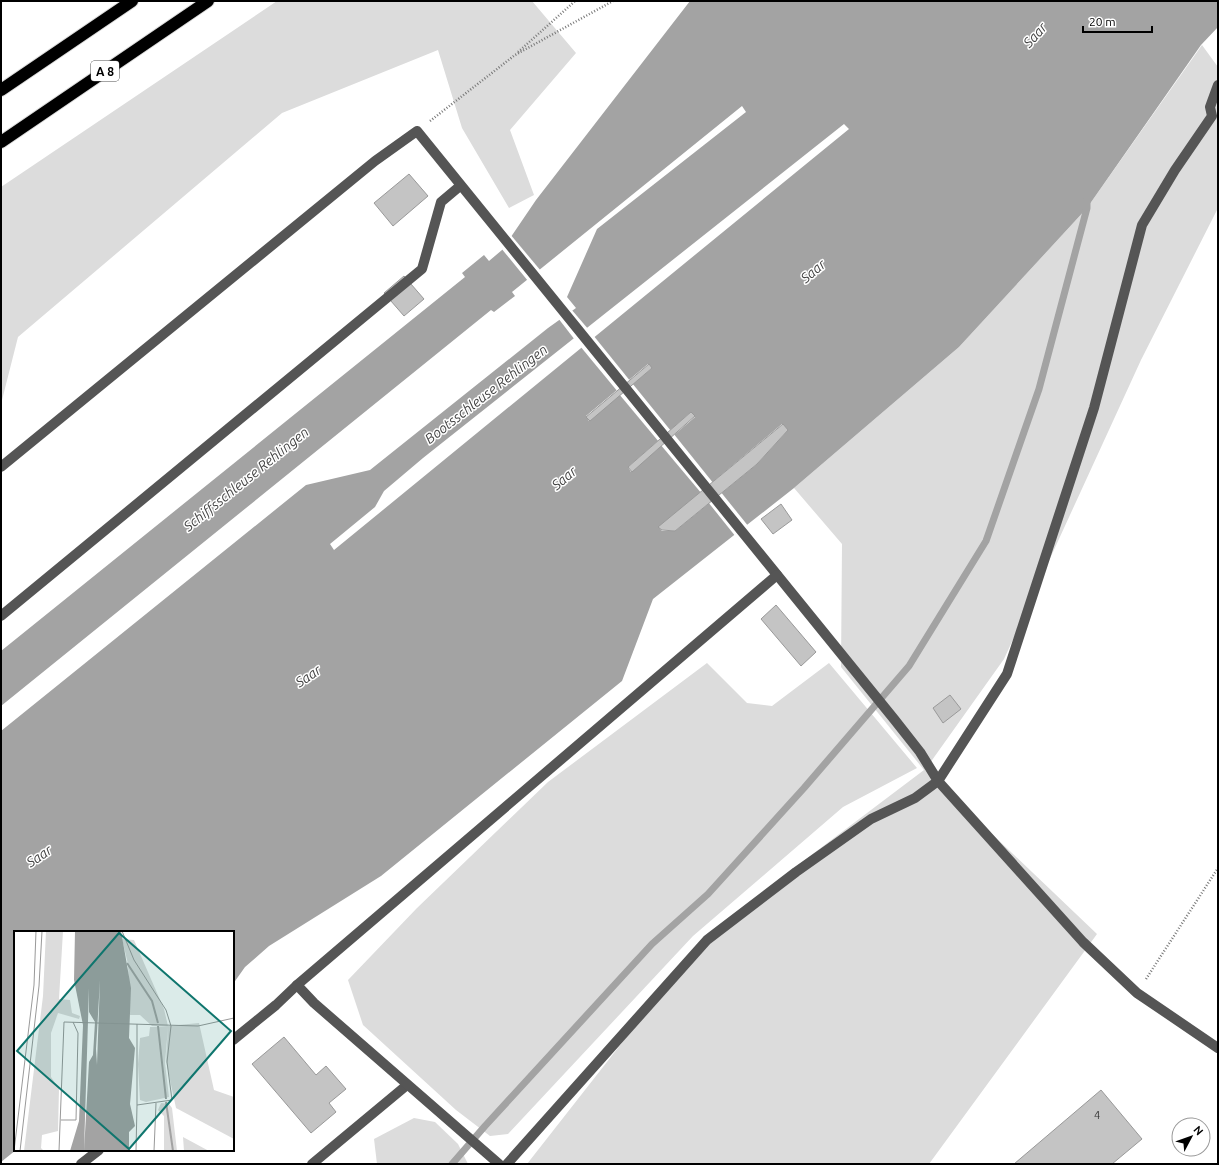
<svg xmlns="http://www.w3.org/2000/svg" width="1219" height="1165" font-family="Ubuntu,sans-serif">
<rect width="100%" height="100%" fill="#fff"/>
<g fill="#dcdcdc">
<polygon points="277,1 532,1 576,53 510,130 534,195 509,208 462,128 438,50 282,113 18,337 1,404 1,187"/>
<polygon points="1202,45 1218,67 1218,208 1141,360 1004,659 925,770 1097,934 929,1164 527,1164 708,933 924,770 841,667 842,544 794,488 959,347 1087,208"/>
<polygon points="707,663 747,703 772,706 829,663 917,768 843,807 693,936 508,1134 490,1136 456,1110 363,1025 348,980 417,908 548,782"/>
<polygon points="414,1118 435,1122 458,1144 468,1164 377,1164 374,1139"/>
</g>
<path fill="#a3a3a3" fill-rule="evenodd" d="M690 1H1218V27L1201 45 1087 208 959 347 794 488 653 599 622 681 381 876 269 946 245 967 233 984V932H15L16 1150 1 1162V731L306 485 370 470 548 328 576 308 567 297 597 229 746 112 742 106 512 292 515 296 494 312 491 310 1 706V651L465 277 462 273 484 255 489 261 502 250 536 200ZM844 124 849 129 334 550 330 544 375 507 384 491 423 458ZM648 364 652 368 589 421 586 416ZM691 412 695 417 631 472 628 467ZM782 424 788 430 757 464 675 531H662L659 527Z"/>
<g fill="#fff">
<polygon points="510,234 541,271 528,281 501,248"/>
<polygon points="571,309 589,330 575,340 558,318"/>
<polygon points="593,335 631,382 618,392 580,346"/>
<polygon points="632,383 671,431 659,442 619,394"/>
<polygon points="673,433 714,484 702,494 660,444"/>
<polygon points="720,491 749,527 736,537 708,502"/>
</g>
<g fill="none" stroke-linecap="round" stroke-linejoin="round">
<polyline stroke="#a3a3a3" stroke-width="7" points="452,1164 485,1126 652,944 708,894 804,788 909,666 986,541 1039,389 1087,208 1087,200"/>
</g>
<g fill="#c4c4c4" stroke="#999">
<polygon points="409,174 428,196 393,226 374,203"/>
<polygon points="404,276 424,299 404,316 384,293"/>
<polygon points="649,364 652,368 590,421 586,417"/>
<polygon points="691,412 695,416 632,472 628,467"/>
<polygon points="783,424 788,430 757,464 675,531 662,530 658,527"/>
<polygon points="781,504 792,520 773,534 761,519"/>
<polygon points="776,605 816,652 801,666 761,619"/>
<polygon points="950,695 961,709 943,723 933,708"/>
<polygon points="284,1037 316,1075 326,1066 346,1089 329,1103 336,1112 311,1133 252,1064"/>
<polygon points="1101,1090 1142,1139 1112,1164 1014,1164"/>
</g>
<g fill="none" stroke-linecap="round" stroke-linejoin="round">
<defs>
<g id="highway">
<polyline points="1,90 132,1"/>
<polyline points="1,142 208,1"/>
</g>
</defs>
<use href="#highway" stroke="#dbdbdb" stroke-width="14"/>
<g stroke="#777" stroke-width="2.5" stroke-dasharray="1 2" stroke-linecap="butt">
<polyline points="518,52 575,1"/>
<polyline points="430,121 515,55 613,1"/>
<polyline points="1146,979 1218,868"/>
</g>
<g stroke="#555" stroke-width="10">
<polyline points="1,467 375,161 417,131 894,719 920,752 938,781 1083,942 1137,993 1218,1048"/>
<polyline points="1,616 422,269 441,202 460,186"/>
<polyline points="233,1040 276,1005 297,985"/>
<polyline points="81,1164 99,1150"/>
<polyline points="312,1164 407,1085"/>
<polyline points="499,1164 314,1003 297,985 777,575"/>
<polyline points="507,1164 707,940 796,872 871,819 915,798 938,781 1007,674 1094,408 1142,225 1175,170 1212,116 1210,107 1218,85"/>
</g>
<use href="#highway" stroke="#000" stroke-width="12"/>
</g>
<g text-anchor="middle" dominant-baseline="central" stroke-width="3" stroke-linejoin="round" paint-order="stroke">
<g font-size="11" fill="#313131">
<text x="1097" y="1115">4</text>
</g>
<rect fill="#fff" stroke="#4c4c4c" stroke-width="1" x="91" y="61" width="28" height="20" rx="3"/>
<g font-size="12" font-weight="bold" fill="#000">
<text x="105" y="71">A 8</text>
</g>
<g font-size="14" font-style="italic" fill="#444" stroke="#fff">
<text transform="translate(1035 35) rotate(-48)">Saar</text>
<text transform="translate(813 271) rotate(-40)">Saar</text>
<text transform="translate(486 394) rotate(-38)">Bootsschleuse Rehlingen</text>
<text transform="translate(564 478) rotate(-40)">Saar</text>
<text transform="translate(246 479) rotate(-39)">Schiffsschleuse Rehlingen</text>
<text transform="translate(308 676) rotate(-34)">Saar</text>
<text transform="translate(39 856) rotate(-34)">Saar</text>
</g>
</g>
<g transform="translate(14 931)">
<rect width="220" height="220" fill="#fff"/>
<path d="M32 0H49L45 68 56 69 58 82 66 85 65 88 44 82 37 102V146L45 158 44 200 28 204 27 217 30 220H10L29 65ZM108 8 120 9 150 78 154 95 185 92 200 159 220 166V208L162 177 152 130 154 96 138 95 126 84H116L114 33ZM136 96H154L151 132 155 166 132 171 126 169 124 133 126 107 135 105ZM147 172 155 173 158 177 163 220H150V185L144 179ZM169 206 195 220H170Z" fill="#dcdcdc"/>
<path d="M61 0H107L117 57 115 107 121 117 116 173 121 195 115 201V220H70L75 131 79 124 81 91 75 81V57L70 220H56L65 190 69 94 60 49ZM86 49 83 134 82 118Z" fill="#a3a3a3" fill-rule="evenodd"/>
<path fill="none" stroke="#a3a3a3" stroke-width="2" d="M113 32 138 70 144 92M144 95 152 168M152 171 159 220"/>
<path fill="none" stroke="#999" stroke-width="1" d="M108 0 120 29 152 79 157 95 153 131 158 169 123 174V93M47 189H62L64 102 59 91M0 220 20 54 22 0M6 220 25 55 28 0M45 220 50 91 184 95 220 87M122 220 123 174M140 220 142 172"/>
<path fill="#0f766e" fill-opacity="0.15" stroke="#0f766e" stroke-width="2" d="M105 2 217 100 115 218 3 120Z"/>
<rect width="220" height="220" fill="none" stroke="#000" stroke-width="2"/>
</g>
<rect width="1219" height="1165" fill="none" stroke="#000000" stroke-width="4"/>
<g transform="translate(1191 1137) rotate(49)"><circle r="19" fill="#ffffff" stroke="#999999"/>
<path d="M0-3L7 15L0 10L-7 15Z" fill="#000000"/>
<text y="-6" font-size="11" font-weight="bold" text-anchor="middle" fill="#000000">N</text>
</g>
<path d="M1083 26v6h69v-6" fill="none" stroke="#000000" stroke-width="2"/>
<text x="1089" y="26" font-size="12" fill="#000000" stroke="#ffffff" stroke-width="3" paint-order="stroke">20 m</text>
</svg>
